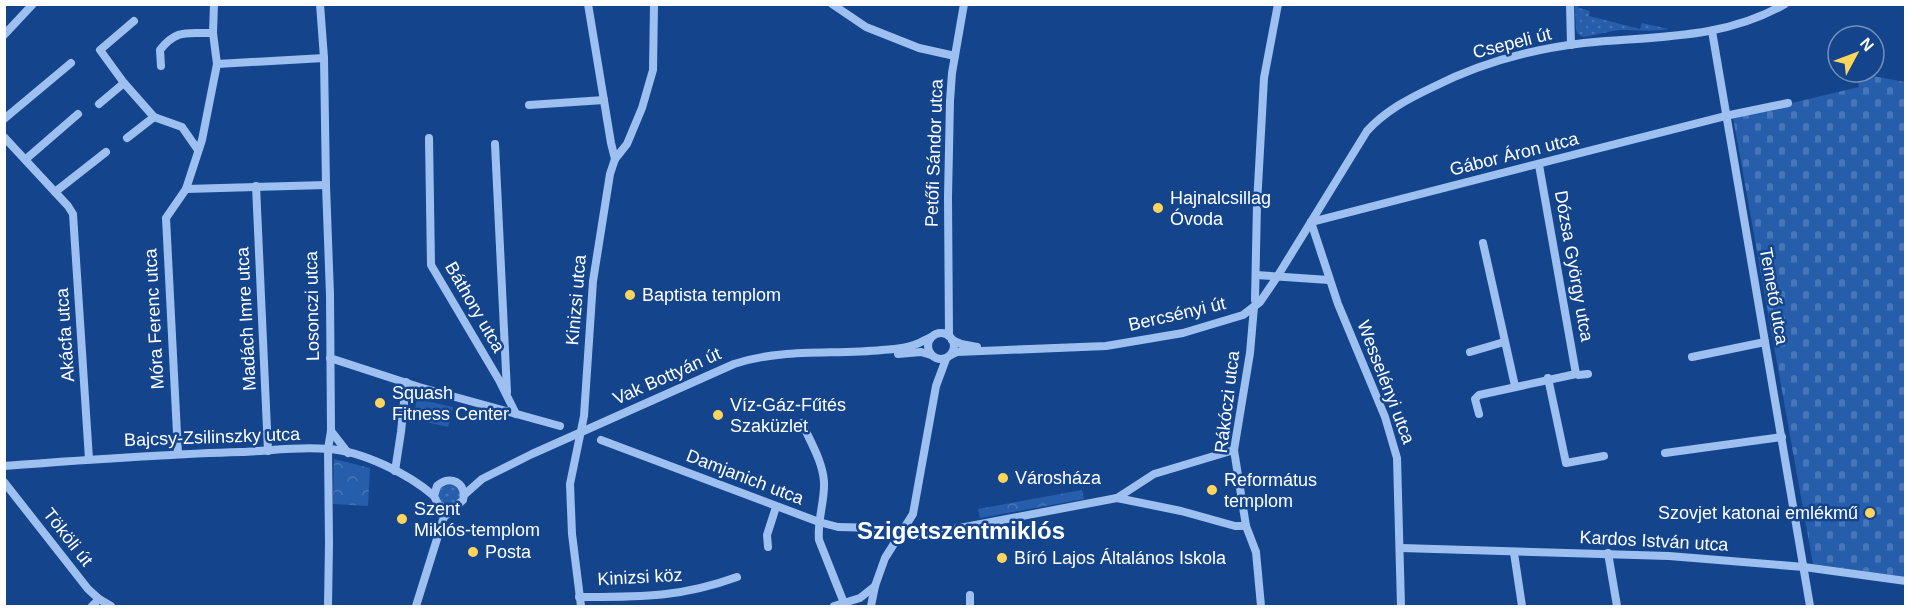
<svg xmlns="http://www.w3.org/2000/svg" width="1910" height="611" font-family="Arial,sans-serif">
<defs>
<pattern id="grass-dots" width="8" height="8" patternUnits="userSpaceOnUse" patternTransform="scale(1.5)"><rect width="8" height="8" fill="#265eab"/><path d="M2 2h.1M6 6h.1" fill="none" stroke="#4776b8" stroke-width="1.8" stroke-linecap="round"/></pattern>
<pattern id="forest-crowns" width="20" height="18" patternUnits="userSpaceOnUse" patternTransform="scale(1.5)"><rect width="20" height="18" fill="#265eab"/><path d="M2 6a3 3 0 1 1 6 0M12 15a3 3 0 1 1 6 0" fill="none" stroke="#4776b8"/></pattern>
<pattern id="cemetery-stones" width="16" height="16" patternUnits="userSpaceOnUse" patternTransform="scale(1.5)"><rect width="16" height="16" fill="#265eab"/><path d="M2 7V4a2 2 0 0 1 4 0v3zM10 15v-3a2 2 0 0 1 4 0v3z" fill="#4776b8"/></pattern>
</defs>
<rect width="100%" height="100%" fill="#14458c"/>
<g fill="url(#grass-dots)">
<path d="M1575 5H1578L1579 8 1590 11 1589 16 1640 29 1642 23 1669 29C1652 32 1637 30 1621 30 1608 31 1596 35 1583 37L1578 34 1576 30Z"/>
<circle cx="449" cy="494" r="11"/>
</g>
<g fill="url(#forest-crowns)">
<polygon points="334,459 370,468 368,506 333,504"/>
<polygon points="1082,490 1084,499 980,518 978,509"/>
</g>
<polygon fill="url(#cemetery-stones)" points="1856,73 1905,82 1905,577 1813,564 1733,117 1859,87"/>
<polygon fill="#265eab" points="417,399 453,407 448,427 413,419"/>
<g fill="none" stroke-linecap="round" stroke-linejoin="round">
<g stroke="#9dc0f0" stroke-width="8">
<polyline points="320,4 324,58 326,185 330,295 331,431 328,449 329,543 328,606"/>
<polyline points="588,4 611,143 615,159"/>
<polyline points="832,4 866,27 919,48 955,56"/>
<polyline points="1570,4 1571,45"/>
<polyline points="1712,31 1810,606"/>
<polyline points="4,35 33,4"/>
<polyline points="217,64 324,58"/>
<path d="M161 66 160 50C177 28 188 34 213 33"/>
<polyline points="124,83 100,50 134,21"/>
<polyline points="99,104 124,83 154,117 182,127 198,150"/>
<polyline points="529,105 604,100"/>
<polyline points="4,119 71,63"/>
<polyline points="4,137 68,206 73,214 89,459"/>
<polyline points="127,138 154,117"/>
<polyline points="429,138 431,265 499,380 516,414"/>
<polyline points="495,144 507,392"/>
<polyline points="26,159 78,114"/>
<polyline points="1539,165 1576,374"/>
<polyline points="256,186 268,451"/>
<polyline points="186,189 326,185"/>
<polyline points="55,192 106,152"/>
<polyline points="1311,222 1725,116 1788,103"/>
<polyline points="1311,222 1338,304 1385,417 1397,458 1401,606"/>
<polyline points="1483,243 1515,386"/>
<polyline points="1256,275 1329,280"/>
<polyline points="1255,300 1257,204 1264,78 1278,4"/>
<polyline points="1254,307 1250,353 1234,450 1246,526 1256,552 1261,606"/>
<circle cx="941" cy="346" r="13"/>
<polyline points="949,336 948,197 950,101 952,73 964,4"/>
<polyline points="952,340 961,344 977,347"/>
<polyline points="1470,352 1504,342"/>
<polyline points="898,354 921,352 931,355"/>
<path d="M951 355 957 352 1106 346 1183 333 1243 315 1260 302 1277 277 1367 131C1385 111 1408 99 1431 88 1478 64 1532 49 1584 43 1653 36 1723 40 1785 4"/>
<polyline points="1692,357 1765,342"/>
<polyline points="330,358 419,387 560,426"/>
<polyline points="1548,378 1566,463 1604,456"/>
<polyline points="1479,414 1475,399 1479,395 1576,374 1578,375 1588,374"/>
<path d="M802 423C810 441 823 462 824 482 825 501 817 520 819 540L844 603"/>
<polyline points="331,431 348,453"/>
<polyline points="601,440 819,522 838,527 881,528"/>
<polyline points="178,453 166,218 186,189 202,140 217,64 213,33 214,4"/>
<polyline points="1665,453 1782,437"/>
<path d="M4 466C83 460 162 454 241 452 269 451 299 446 328 449 362 451 409 474 434 496"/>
<polyline points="395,471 401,432 406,382"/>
<polyline points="4,482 88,589 99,599 111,606"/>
<path d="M464 495 482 479 532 454 734 364C782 348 832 355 882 350 892 349 904 349 914 345 920 343 925 340 931 337"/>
<polyline points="1117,498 1181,511 1235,526 1246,526"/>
<polyline points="905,528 918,536 1117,498 1154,474 1234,450"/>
<polyline points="768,547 767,535 776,507"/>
<polyline points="1401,548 1669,556 1804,567 1906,581"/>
<polyline points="1514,553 1522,606"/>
<polyline points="1608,553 1617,606"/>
<polyline points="970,595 970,606"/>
<path d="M579 597C639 597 679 598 737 577"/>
<polyline points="92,606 99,599"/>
<path d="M416 606 442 523 444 517 463 500C467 483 450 474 437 486L434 496 439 506 453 509"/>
<polyline points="581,606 572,534 570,484 584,416 593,281 610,174 615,159 627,144 642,108 653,70 654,4"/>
<polyline points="834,606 860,598 875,586"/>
<polyline points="871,606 875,586 885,558 913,514 936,386 946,359"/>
</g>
</g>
<g fill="#ffd55c" stroke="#14458c" stroke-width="2">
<circle cx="1158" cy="208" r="6"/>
<circle cx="630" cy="295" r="6"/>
<circle cx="380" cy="403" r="6"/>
<circle cx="718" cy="415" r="6"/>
<circle cx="1003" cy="478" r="6"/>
<circle cx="1212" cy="490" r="6"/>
<circle cx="1870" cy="513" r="6"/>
<circle cx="402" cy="519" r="6"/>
<circle cx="473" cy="552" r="6"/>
<circle cx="1002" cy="558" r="6"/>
</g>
<g text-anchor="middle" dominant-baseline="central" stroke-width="5" stroke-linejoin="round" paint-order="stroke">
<g font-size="18" fill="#fff" stroke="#14458c">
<text transform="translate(1512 43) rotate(-14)">Csepeli út</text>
<text transform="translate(934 153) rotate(-88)">Petőfi Sándor utca</text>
<text transform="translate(1514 154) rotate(-14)">Gábor Áron utca</text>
<text transform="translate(1574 266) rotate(80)">Dózsa György utca</text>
<text transform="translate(1774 296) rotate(80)">Temető utca</text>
<text transform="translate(576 300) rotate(-85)">Kinizsi utca</text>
<text transform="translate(312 306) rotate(-91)">Losonczi utca</text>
<text transform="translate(475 307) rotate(60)">Báthory utca</text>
<text transform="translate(1177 314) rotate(-13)">Bercsényi út</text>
<text transform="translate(154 319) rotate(-93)">Móra Ferenc utca</text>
<text transform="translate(246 319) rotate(-93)">Madách Imre utca</text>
<text transform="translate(65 335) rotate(-94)">Akácfa utca</text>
<text transform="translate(667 376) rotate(-24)">Vak Bottyán út</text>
<text transform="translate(1386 382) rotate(69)">Wesselényi utca</text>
<text transform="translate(1227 402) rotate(-83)">Rákóczi utca</text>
<text transform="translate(212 437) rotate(-2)">Bajcsy-Zsilinszky utca</text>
<text transform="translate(745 477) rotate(21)">Damjanich utca</text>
<text transform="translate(68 537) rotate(52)">Tököli út</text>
<text transform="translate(1654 541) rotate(3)">Kardos István utca</text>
<text transform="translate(640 577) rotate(-3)">Kinizsi köz</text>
</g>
<g font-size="18" fill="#fff" stroke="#14458c" text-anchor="start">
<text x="1170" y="198">Hajnalcsillag<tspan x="1170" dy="21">Óvoda</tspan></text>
<text x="642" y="295">Baptista templom</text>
<text x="392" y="393">Squash<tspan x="392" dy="21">Fitness Center</tspan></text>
<text x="730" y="405">Víz-Gáz-Fűtés<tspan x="730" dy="21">Szaküzlet</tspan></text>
<text x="1015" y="478">Városháza</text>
<text x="1224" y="480">Református<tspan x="1224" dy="21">templom</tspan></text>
<text x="414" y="509">Szent<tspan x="414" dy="21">Miklós-templom</tspan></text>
<text x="1858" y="513" text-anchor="end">Szovjet katonai emlékmű</text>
<text x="485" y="552">Posta</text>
<text x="1014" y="558">Bíró Lajos Általános Iskola</text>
</g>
<g font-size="24" font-weight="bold" fill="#fff" stroke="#14458c">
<text x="961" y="530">Szigetszentmiklós</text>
</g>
</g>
<rect width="1910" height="611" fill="none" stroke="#ffffff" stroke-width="12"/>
<g transform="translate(1856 54) rotate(49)"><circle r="28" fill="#14458c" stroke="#728fba" stroke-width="1.5"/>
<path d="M0-4.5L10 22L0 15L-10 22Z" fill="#ffd55c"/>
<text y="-9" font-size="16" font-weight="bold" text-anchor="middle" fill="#ffffff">N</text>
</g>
</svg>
